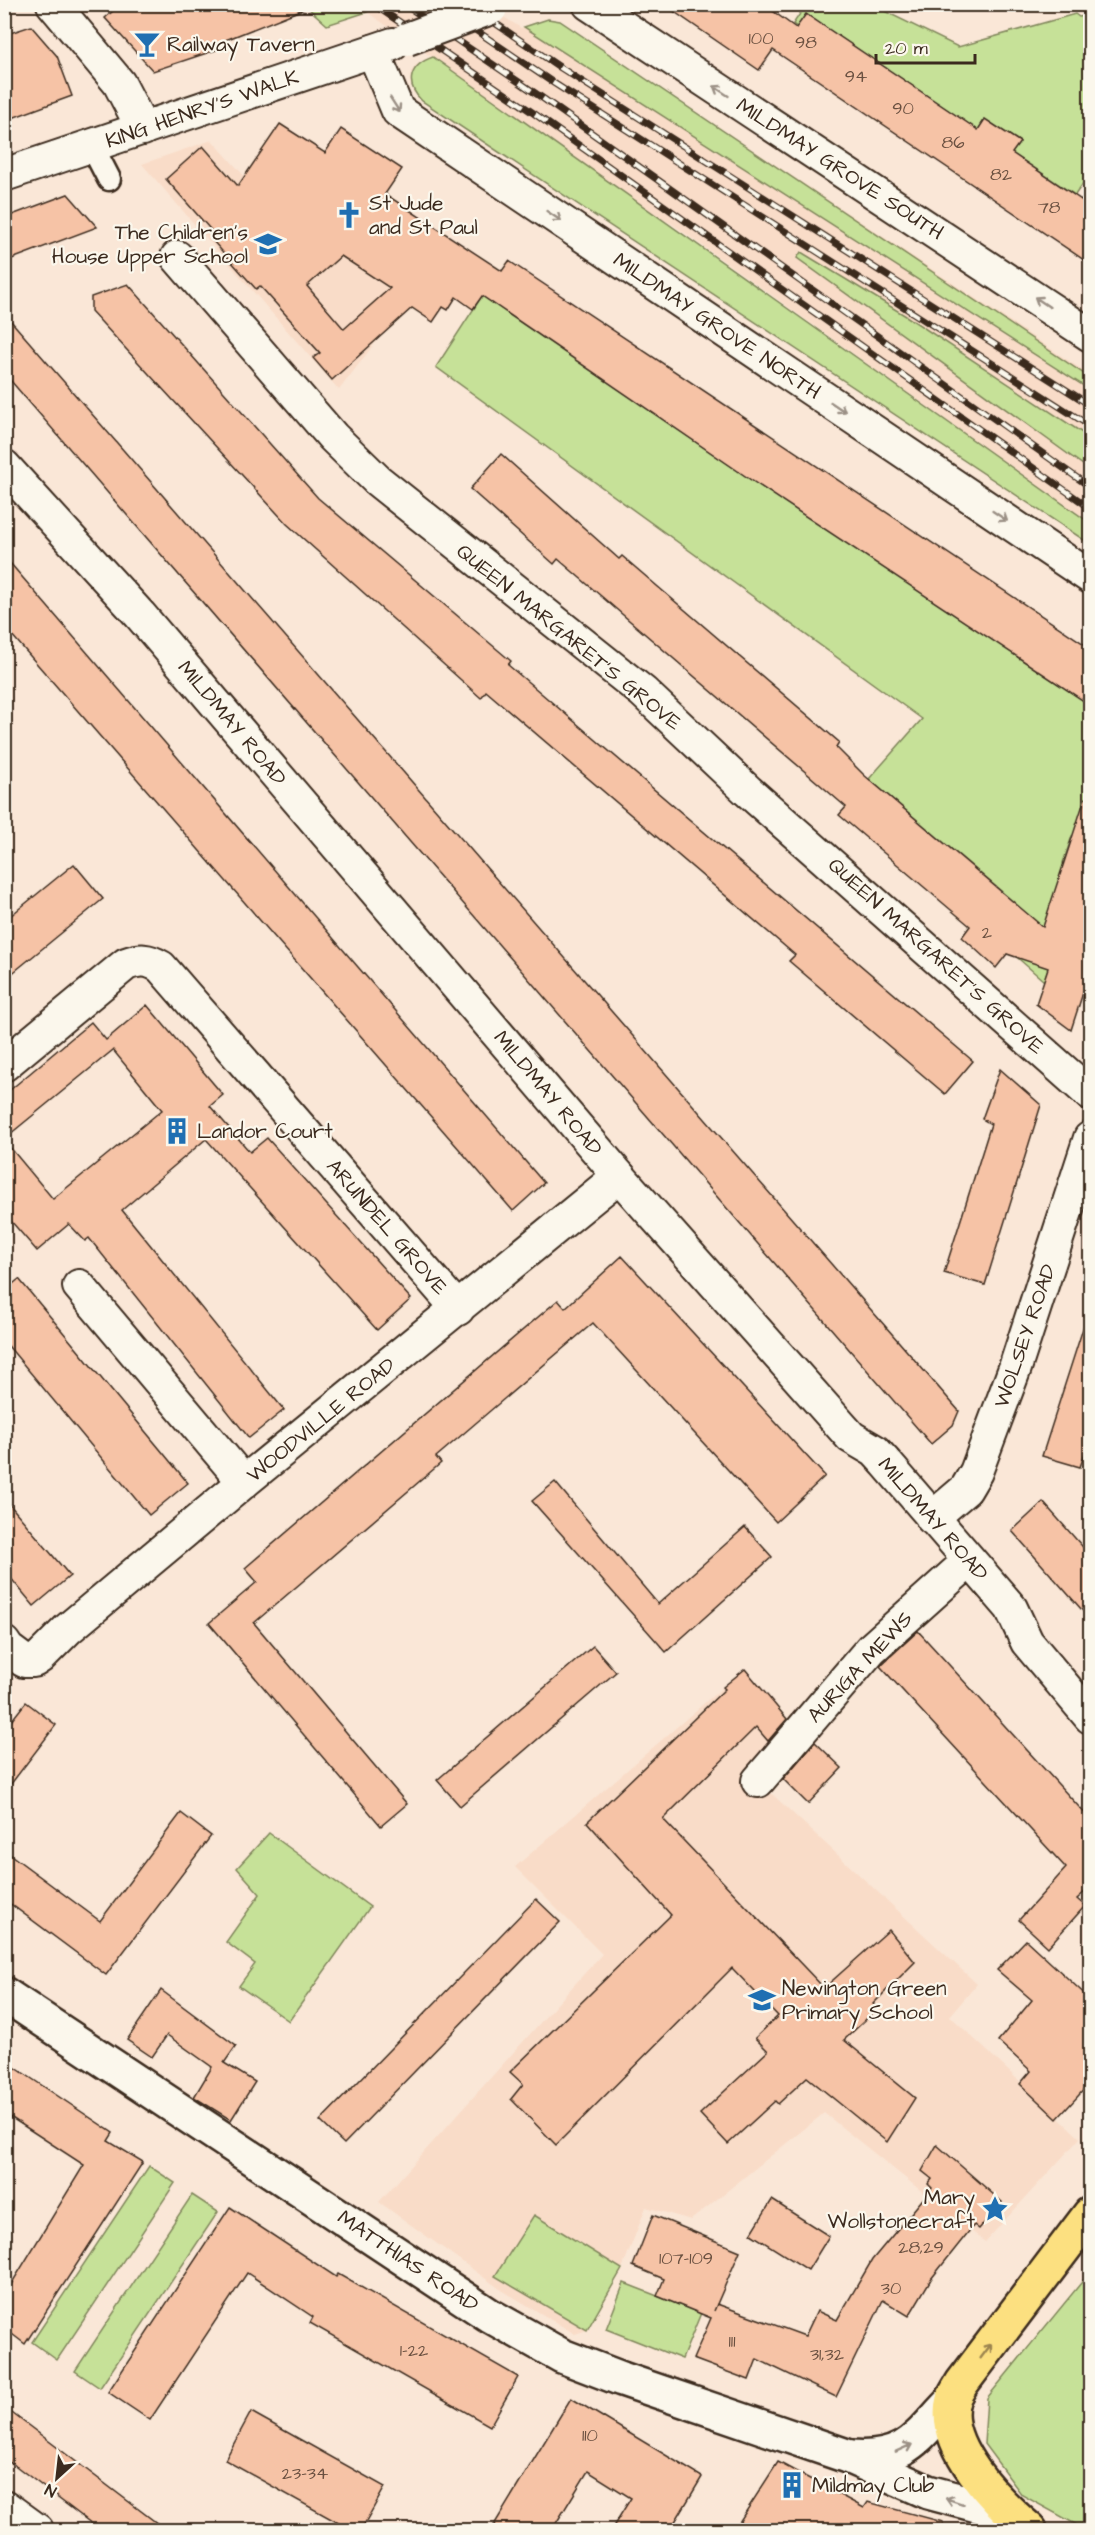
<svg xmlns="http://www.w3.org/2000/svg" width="1095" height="2535" font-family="'Architects Daughter',sans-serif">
<rect width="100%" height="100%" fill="#fae7d7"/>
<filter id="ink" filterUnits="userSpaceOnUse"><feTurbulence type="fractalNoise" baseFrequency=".0167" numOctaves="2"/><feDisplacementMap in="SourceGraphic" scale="12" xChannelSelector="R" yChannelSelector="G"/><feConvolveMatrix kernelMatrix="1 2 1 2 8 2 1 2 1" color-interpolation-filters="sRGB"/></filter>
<g filter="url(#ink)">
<g fill="#f9dcc8">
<polygon points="325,5 485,5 521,28 548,19 560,21 1090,375 1090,438 906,316 797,258 1090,470 1090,523 672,224 414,93 410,82 411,72 416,65 432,57 367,12 346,19"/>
<polygon points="212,140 255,188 393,290 398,313 339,390 142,164"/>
<polygon points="723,1687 774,1748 758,1781 977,1984 950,2016 1080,2138 985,2242 824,2113 691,2220 646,2207 622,2269 587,2330 575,2334 500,2289 379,2202 602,1954 515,1867"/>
</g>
<g fill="#c6e198" stroke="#80865b" stroke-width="1.5">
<polygon points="305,5 355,5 367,12 327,25"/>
<polygon points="806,5 877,5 878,8 958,47 1075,14 1079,17 1090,15 1090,186 1084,182 1075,195 1012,153 1020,142 985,119 978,130 806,14 797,27 793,24"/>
<polygon points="548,19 560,21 1090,378 1090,390 524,27"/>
<path d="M433 57 1090 523V544L422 101C404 83 410 65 433 57Z"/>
<polygon points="801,252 906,316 1090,438 1090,470 797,258"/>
<polygon points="482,296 754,482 1090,705 1090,841 1072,836 1063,863 1080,869 1044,981 1004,946 1001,891 869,779 922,719 436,367"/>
<polygon points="269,1833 370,1907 289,2021 239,1986 255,1964 226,1942 260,1894 237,1868"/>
<polygon points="149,2166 175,2183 57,2360 32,2342"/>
<polygon points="192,2195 218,2212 100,2388 75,2371"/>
<polygon points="534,2215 622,2269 587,2330 495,2276"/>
<polygon points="1090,2272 1090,2530 1086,2530 1022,2495 984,2444 987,2398"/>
<polygon points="624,2283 701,2313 682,2359 606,2329"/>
</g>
<g fill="#f6c3a6" stroke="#3b2a1e" stroke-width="1.5" fill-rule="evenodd">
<polygon points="121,4 310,4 311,6 223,41 225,47 153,71 105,18"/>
<polygon points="663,4 763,4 796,28 806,14 978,130 985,119 1020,142 1012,153 1090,206 1090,264 773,50 759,70"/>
<polygon points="31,26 57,56 72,96 4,121 4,35"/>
<path d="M280 124 325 153 341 129 402 169 385 194 502 271 509 261 1090 648V705L754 482 482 296 473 309 456 297 448 310 443 307 433 322 412 308 332 380 313 358 320 353 260 286 256 289 212 240 217 237 166 179 203 146 238 186ZM341 256 390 288 344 329 307 286Z"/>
<polygon points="68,194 97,227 4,262 4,218"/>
<polygon points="128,284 318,498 511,661 508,665 973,1061 945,1094 789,961 795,955 486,691 481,698 287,524 91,311 91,297"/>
<polygon points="4,313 959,1411 953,1425 931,1444 4,373"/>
<polygon points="501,454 619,559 622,556 839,742 836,747 864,775 1043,927 1085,798 1090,799 1090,971 1071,1030 1036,1004 1048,968 1007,954 996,968 962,937 970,926 839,815 846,807 558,559 554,564 470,489"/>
<polygon points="4,556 544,1183 513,1211 4,626"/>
<polygon points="74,864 103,899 4,980 4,921"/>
<polygon points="147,1005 223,1095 210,1106 250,1152 267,1138 411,1299 377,1330 206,1139 122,1210 284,1410 249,1438 89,1238 85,1241 69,1224 37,1251 4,1213 4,1140 53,1199 162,1110 113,1050 4,1139 4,1095 91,1022 106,1040"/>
<polygon points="1000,1069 1041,1105 985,1285 944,1273 991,1124 982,1119"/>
<polygon points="622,1256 825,1476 776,1522 593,1323 436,1457 441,1463 254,1623 407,1804 381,1826 209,1623 257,1582 245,1568 558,1300 565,1308"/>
<polygon points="19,1279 188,1483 149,1515 4,1341 4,1291"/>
<polygon points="1085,1322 1090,1323 1090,1439 1080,1467 1042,1456"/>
<polygon points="555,1482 658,1604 745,1527 772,1557 666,1652 532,1501"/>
<polygon points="4,1498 70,1576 34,1606 4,1570"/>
<polygon points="1043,1502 1090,1555 1090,1619 1012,1531"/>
<polygon points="918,1631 1090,1819 1090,1894 1087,1890 1077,1899 1085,1906 1048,1947 1019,1920 1066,1868 880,1666"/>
<polygon points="593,1646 616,1672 460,1806 437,1780"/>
<polygon points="745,1669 787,1719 768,1741 756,1727 663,1819 824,1988 889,1930 915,1962 873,2004 878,2008 844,2040 915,2098 887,2142 807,2077 778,2104 775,2101 728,2144 700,2114 768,2051 755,2038 778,2016 732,1968 556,2145 511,2099 523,2084 510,2072 671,1915 587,1822 725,1689 723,1687"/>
<polygon points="26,1702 56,1725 4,1793 4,1730"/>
<polygon points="815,1742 842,1768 808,1804 783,1779"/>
<polygon points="181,1813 211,1836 106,1975 4,1899 4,1850 100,1921"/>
<polygon points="536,1899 560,1922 344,2144 320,2121"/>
<polygon points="1026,1940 1090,1999 1090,2083 1057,2119 1020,2084 1031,2071 998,2041 1032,2000 997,1970"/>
<polygon points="161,1990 236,2046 224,2063 255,2082 231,2120 194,2097 212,2067 167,2035 152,2057 127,2040"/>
<polygon points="4,2060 113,2133 108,2141 143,2162 25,2344 4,2328 4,2296 84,2165 4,2113"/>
<polygon points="937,2145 1002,2202 979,2229 974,2225 931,2279 909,2316 883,2300 836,2397 757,2359 749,2380 693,2359 711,2318 657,2296 664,2279 633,2266 653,2215 740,2251 714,2311 717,2304 805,2336 817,2311 837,2320 872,2260 932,2188 928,2184 932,2179 922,2171"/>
<polygon points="772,2200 829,2236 808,2270 751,2234"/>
<polygon points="230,2207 336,2277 338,2274 518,2377 490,2426 310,2323 313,2317 247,2273 150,2420 108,2392"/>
<polygon points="571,2398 702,2477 670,2530 611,2530 631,2498 588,2471 552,2530 491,2530"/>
<polygon points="4,2407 166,2530 100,2530 4,2457"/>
<polygon points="251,2412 385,2487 361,2530 351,2530 225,2460"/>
<polygon points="778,2462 864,2508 868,2502 943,2522 942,2530 734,2530"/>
</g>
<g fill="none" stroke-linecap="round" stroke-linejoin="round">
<defs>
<polyline id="pedestrian" points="92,146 109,179"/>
<g id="minor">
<polyline points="53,4 119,83 143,129"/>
<polyline points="589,4 1090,335"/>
<polyline points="373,51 398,111 1090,577"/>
<polyline points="4,175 393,44"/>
<polyline points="177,257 333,437 377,480 643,692 748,791 1090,1094"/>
<polyline points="4,466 140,615 619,1176 851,1437 875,1451 886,1463 1011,1608 1027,1642 1090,1717"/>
<path d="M4 1065 126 964C140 959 148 959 161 967L458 1309"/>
<polyline points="79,1286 244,1482"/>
<polyline points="932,1518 966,1489 976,1472 1015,1368 1090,1138"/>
<polyline points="4,1643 8,1649 24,1661 34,1661 40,1657 68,1629 244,1482 619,1176"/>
<polyline points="758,1781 871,1649 969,1561"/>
<polyline points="4,2506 37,2530"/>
</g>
<g id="tertiary">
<polyline points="4,1994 489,2315 562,2356 622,2379 847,2456 928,2492 1011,2514"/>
<path d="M852 2457C908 2461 918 2435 953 2400"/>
</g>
<path id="primary" d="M1030 2530C998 2503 940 2446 953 2399 955 2394 959 2388 962 2383L1090 2214"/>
</defs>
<use href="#pedestrian" stroke="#3b2a1e" stroke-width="27"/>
<use href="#minor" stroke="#3b2a1e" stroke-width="36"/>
<use href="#tertiary" stroke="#3b2a1e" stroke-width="38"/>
<use href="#primary" stroke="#3b2a1e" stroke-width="38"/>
<use href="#pedestrian" stroke="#fbf7ec" stroke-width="22"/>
<use href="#minor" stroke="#fbf7ec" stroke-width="32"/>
<use href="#tertiary" stroke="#fbf7ec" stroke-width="33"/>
<use href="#primary" stroke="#fce080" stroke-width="33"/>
<defs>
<g id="rail">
<polyline points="373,4 532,112 1090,508"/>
<polyline points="404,4 541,97 1090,487"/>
<polyline points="437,4 552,82 1090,426"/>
<polyline points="467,4 561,68 1090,405"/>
</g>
</defs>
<use href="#rail" stroke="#3b2a1e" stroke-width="7"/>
<use href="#rail" stroke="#fbf7ec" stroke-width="4.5" stroke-dasharray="14" stroke-linecap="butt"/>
<defs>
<polyline id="minor-bridge" points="407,39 491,8"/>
</defs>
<use href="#minor-bridge" stroke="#3b2a1e" stroke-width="36" stroke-linecap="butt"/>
<use href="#minor-bridge" stroke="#fbf7ec" stroke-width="32"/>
</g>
<defs><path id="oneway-shaft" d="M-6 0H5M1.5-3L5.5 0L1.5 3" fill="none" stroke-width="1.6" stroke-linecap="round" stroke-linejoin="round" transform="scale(1.5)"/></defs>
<g stroke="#9b9085">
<use href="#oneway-shaft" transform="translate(721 91) rotate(-147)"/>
<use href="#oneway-shaft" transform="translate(395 105) rotate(57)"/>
<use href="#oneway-shaft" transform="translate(554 216) rotate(34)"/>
<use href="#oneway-shaft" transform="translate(1042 302) rotate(-146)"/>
<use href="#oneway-shaft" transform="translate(838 407) rotate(34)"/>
<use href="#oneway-shaft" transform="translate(1000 516) rotate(34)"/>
<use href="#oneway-shaft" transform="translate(904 2448) rotate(-24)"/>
<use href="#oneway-shaft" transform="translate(954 2501) rotate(-162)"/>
</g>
<use stroke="#9c854f" href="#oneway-shaft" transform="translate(986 2351) rotate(-53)"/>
</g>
<defs>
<symbol id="bar-bare" viewBox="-9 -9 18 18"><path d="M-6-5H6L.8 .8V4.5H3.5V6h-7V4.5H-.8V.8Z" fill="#1f6fb2" stroke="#fbf7ec" stroke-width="2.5" paint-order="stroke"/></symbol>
<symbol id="church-bare" viewBox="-9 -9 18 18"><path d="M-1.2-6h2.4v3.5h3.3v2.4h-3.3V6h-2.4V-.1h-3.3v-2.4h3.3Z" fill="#1f6fb2" stroke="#fbf7ec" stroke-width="2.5" paint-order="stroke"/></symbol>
<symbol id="school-bare" viewBox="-9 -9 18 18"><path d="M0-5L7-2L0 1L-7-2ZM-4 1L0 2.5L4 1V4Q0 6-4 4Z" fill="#1f6fb2" stroke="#fbf7ec" stroke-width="2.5" paint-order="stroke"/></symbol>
<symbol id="building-bare" viewBox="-9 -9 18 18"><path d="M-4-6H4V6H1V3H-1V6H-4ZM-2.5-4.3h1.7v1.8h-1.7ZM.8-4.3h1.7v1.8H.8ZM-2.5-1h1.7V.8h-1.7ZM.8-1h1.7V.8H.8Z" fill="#1f6fb2" stroke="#fbf7ec" stroke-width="2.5" paint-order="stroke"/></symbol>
<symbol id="sight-bare" viewBox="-9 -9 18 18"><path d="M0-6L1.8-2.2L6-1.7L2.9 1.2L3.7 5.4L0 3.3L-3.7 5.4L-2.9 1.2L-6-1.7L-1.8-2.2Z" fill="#1f6fb2" stroke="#fbf7ec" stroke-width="2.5" paint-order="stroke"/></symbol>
</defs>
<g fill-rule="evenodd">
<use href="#bar-bare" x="128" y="25" width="38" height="38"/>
<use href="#church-bare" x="330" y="196" width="38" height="38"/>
<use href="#school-bare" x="249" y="225" width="38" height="38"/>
<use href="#building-bare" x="158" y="1112" width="38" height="38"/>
<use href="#school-bare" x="743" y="1981" width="38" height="38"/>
<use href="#sight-bare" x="976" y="2190" width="38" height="38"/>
<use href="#building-bare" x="773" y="2466" width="38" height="38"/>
</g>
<g text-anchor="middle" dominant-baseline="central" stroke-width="4.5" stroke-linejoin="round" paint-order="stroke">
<g font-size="18" fill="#6a5040">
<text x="761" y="38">100</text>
<text x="806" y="42">98</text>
<text x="856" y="76">94</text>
<text x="903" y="108">90</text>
<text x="953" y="142">86</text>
<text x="1001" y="174">82</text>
<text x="1049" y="207">78</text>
<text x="987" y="932">2</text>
<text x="921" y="2247">28,29</text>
<text x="686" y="2258">107–109</text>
<text x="891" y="2288">30</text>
<text x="732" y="2341">111</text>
<text x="414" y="2350">1-22</text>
<text x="827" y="2354">31,32</text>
<text x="590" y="2435">110</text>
<text x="305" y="2473">23-34</text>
</g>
<g font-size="21" fill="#3b2a1e" stroke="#fbf7ec" text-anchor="start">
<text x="167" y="44">Railway Tavern</text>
<text x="369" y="203">St Jude<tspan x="369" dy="24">and St Paul</tspan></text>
<text x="248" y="232" text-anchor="end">The Children's<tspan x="248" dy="24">House Upper School</tspan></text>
<text x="197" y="1131">Landor Court</text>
<text x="782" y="1988">Newington Green<tspan x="782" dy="24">Primary School</tspan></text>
<text x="975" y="2197" text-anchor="end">Mary<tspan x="975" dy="24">Wollstonecraft</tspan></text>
<text x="812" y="2485">Mildmay Club</text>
</g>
<g font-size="21" fill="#3b2a1e" stroke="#fbf7ec">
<text transform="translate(202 109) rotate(-19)">KING HENRY'S WALK</text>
<text transform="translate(840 169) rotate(33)">MILDMAY GROVE SOUTH</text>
<text transform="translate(717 326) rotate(34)">MILDMAY GROVE NORTH</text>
<text transform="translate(569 637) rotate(39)">QUEEN MARGARET'S GROVE</text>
<text transform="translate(232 723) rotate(50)">MILDMAY ROAD</text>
<text transform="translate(936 956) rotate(42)">QUEEN MARGARET'S GROVE</text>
<text transform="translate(548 1093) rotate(50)">MILDMAY ROAD</text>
<text transform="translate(387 1227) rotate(49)">ARUNDEL GROVE</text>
<text transform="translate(1025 1336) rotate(-71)">WOLSEY ROAD</text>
<text transform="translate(321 1420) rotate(-39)">WOODVILLE ROAD</text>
<text transform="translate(933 1519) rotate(49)">MILDMAY ROAD</text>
<text transform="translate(860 1667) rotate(-47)">AURIGA MEWS</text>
<text transform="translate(408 2261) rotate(34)">MATTHIAS ROAD</text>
</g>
</g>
<rect width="1095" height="2535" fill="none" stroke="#fbf7ec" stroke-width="24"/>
<rect x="12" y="12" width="1071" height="2511" fill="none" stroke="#3b2a1e" stroke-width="2" filter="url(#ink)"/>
<g transform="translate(57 2478) rotate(207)" stroke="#fbf7ec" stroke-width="4.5" paint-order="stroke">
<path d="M0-4.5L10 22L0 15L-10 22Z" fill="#3b2a1e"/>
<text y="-9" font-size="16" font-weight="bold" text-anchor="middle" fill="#3b2a1e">N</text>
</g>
<path d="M876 54v9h99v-9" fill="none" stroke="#3b2a1e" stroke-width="3"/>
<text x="885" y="54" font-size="18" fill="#3b2a1e" stroke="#fbf7ec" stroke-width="4.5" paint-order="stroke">20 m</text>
</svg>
